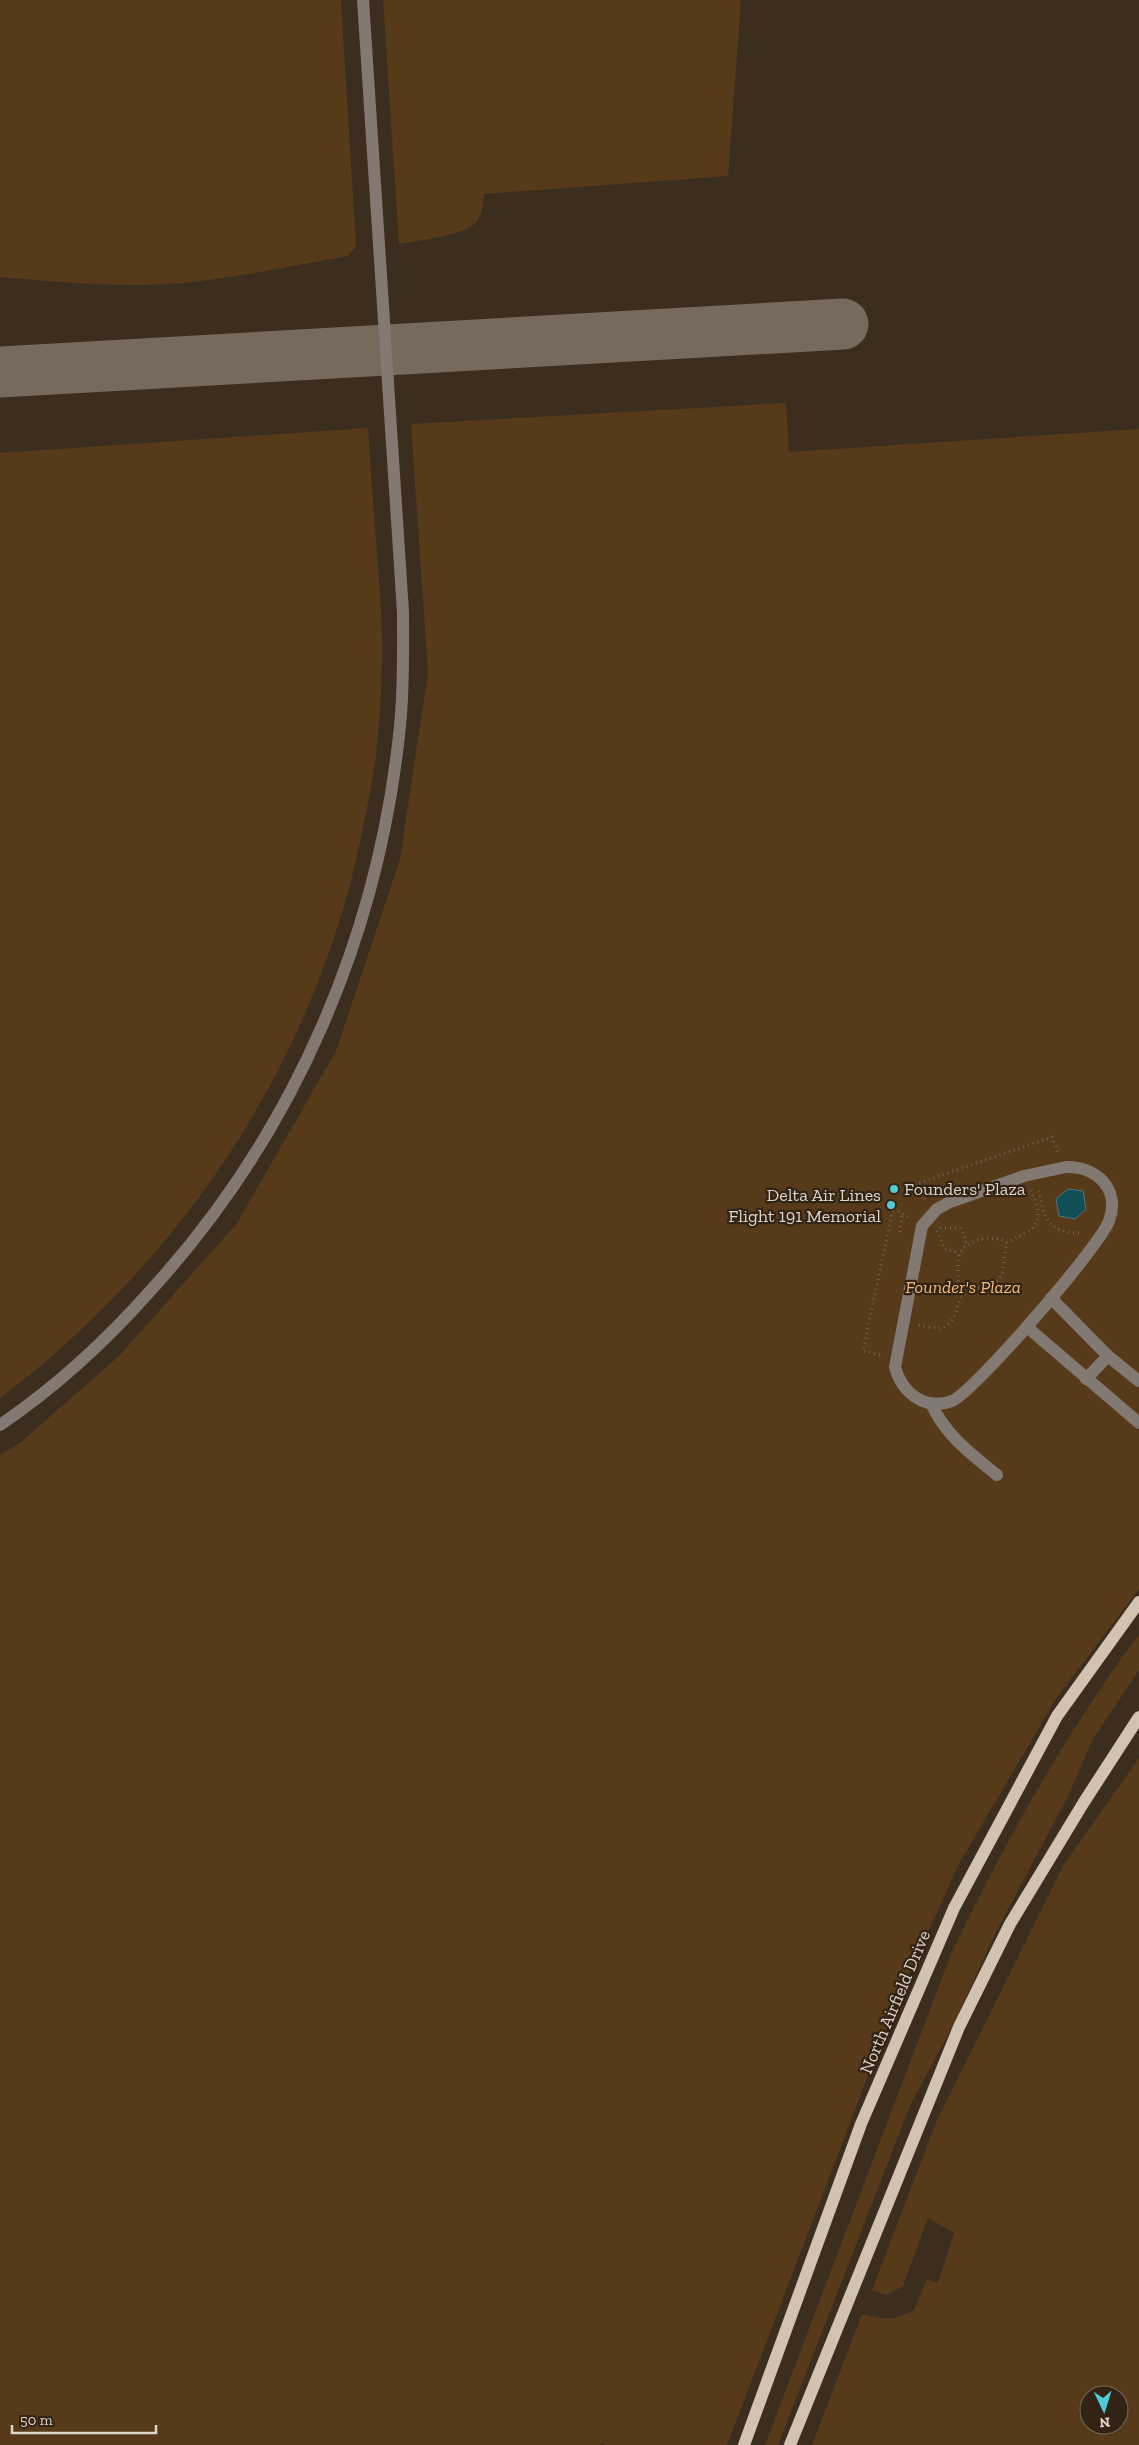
<svg xmlns="http://www.w3.org/2000/svg" width="1139" height="2445" font-family="'Zilla Slab',serif">
<rect width="100%" height="100%" fill="#3c2e1f"/>
<g fill="#563a1a" fill-rule="evenodd">
<path d="M0 0H341L356 247 348 256C278 268 208 285 137 285 91 285 46 281 0 277Z"/>
<path d="M383 0H741L728 176 484 194C483 204 483 212 477 221 467 236 418 240 399 244Z"/>
<polygon points="786,403 789,452 1139,429 1139,1589 1055,1700 959,1864 897,2000 727,2445 605,2445 603,2443 599,2445 0,2445 0,1455 21,1442 120,1355 237,1223 336,1051 400,859 428,673 411,424"/>
<path d="M368 428C371 474 374 520 378 565 379 589 382 613 382 637 383 673 380 710 377 746 374 777 367 808 361 838 314 1062 183 1260 0 1398V453Z"/>
<path d="M1139 1634V1670L1093 1739 1069 1794 994 1936 953 2025 910 2106 778 2445H765L951 1954C1004 1843 1066 1733 1139 1634Z"/>
<path d="M1139 1758V2445H812L862 2314C885 2320 893 2321 914 2310L927 2279 938 2283 954 2233 928 2218 903 2286 886 2295 872 2290 937 2120 1063 1866ZM1089 2395H1119V2425H1089Z"/>
</g>
<g fill="none" stroke-linecap="round" stroke-linejoin="round">
<polyline stroke="#766a5c" stroke-width="51" points="0,372 843,324"/>
</g>
<polygon fill="#114f56" stroke="#567276" points="1068,1189 1083,1191 1086,1209 1075,1219 1059,1216 1056,1199"/>
<g fill="none" stroke-linecap="round" stroke-linejoin="round">
<g stroke="#6f6355" stroke-width="3" stroke-dasharray="1 4" stroke-linecap="butt">
<path d="M1038 1191C1042 1197 1041 1206 1044 1213 1050 1229 1068 1235 1083 1232"/>
<polyline points="922,1195 938,1187"/>
<polyline points="925,1199 913,1185 1052,1137 1058,1153"/>
<polyline points="940,1228 960,1228 965,1236 966,1245"/>
<polyline points="937,1231 945,1249 960,1253"/>
<polyline points="900,1232 902,1214"/>
<path d="M963 1295C958 1288 958 1281 958 1272 958 1266 957 1259 960 1253 968 1238 995 1235 1007 1242"/>
<path d="M919 1325C927 1327 937 1330 945 1326 959 1319 954 1304 964 1294 975 1284 993 1290 1001 1275 1004 1270 1004 1252 1007 1242 1038 1228 1045 1224 1031 1190"/>
<polyline points="880,1355 863,1351 893,1208 908,1217 910,1216"/>
</g>
<g stroke="#817972" stroke-width="12">
<path d="M1066 1167C1096 1166 1121 1189 1109 1221 1100 1246 974 1392 952 1401 925 1411 902 1393 895 1367L922 1226 937 1209 950 1202 1024 1176Z"/>
<polyline points="1051,1298 1108,1356 1139,1381"/>
<polyline points="1027,1327 1139,1423"/>
<polyline points="1086,1379 1108,1356"/>
<path d="M931 1403C945 1435 970 1453 997 1475"/>
<path d="M0 1425C56 1387 107 1340 152 1289 294 1133 379 936 400 726 404 688 403 650 403 612L363 0"/>
</g>
<g stroke="#d1c2b2" stroke-width="12">
<polyline points="744,2445 861,2124 954,1908 1057,1716 1139,1602"/>
<polyline points="790,2445 959,2027 1010,1924 1084,1802 1139,1717"/>
</g>
</g>
<g fill="#52cbd9" stroke="#322415" stroke-width="2">
<circle cx="894" cy="1189" r="5"/>
<circle cx="891" cy="1205" r="5"/>
</g>
<g text-anchor="middle" dominant-baseline="central" stroke-width="4.5" stroke-linejoin="round" paint-order="stroke">
<g font-size="18" fill="#ddd4ca" stroke="#322415" text-anchor="start">
<text x="904" y="1189">Founders' Plaza</text>
<text x="881" y="1195" text-anchor="end">Delta Air Lines<tspan x="881" dy="21">Flight 191 Memorial</tspan></text>
</g>
<g font-size="18" font-style="italic" fill="#f5ba79" stroke="#322415">
<text x="963" y="1287">Founder's Plaza</text>
</g>
<g font-size="18" fill="#ddd4ca" stroke="#322415">
<text transform="translate(895 2002) rotate(-67)">North Airfield Drive</text>
</g>
</g>
<g transform="translate(1104 2410) rotate(176)"><circle r="24" fill="#322415" stroke="#766a5d"/>
<path d="M0-4L9 19L0 12L-9 19Z" fill="#52cbd9"/>
<text y="-8" font-size="14" font-weight="bold" text-anchor="middle" fill="#ddd4ca">N</text>
</g>
<path d="M12 2425v8h144v-8" fill="none" stroke="#ddd4ca" stroke-width="2.5"/>
<text x="20" y="2425" font-size="15" fill="#ddd4ca" stroke="#322415" stroke-width="4" paint-order="stroke">50 m</text>
</svg>
